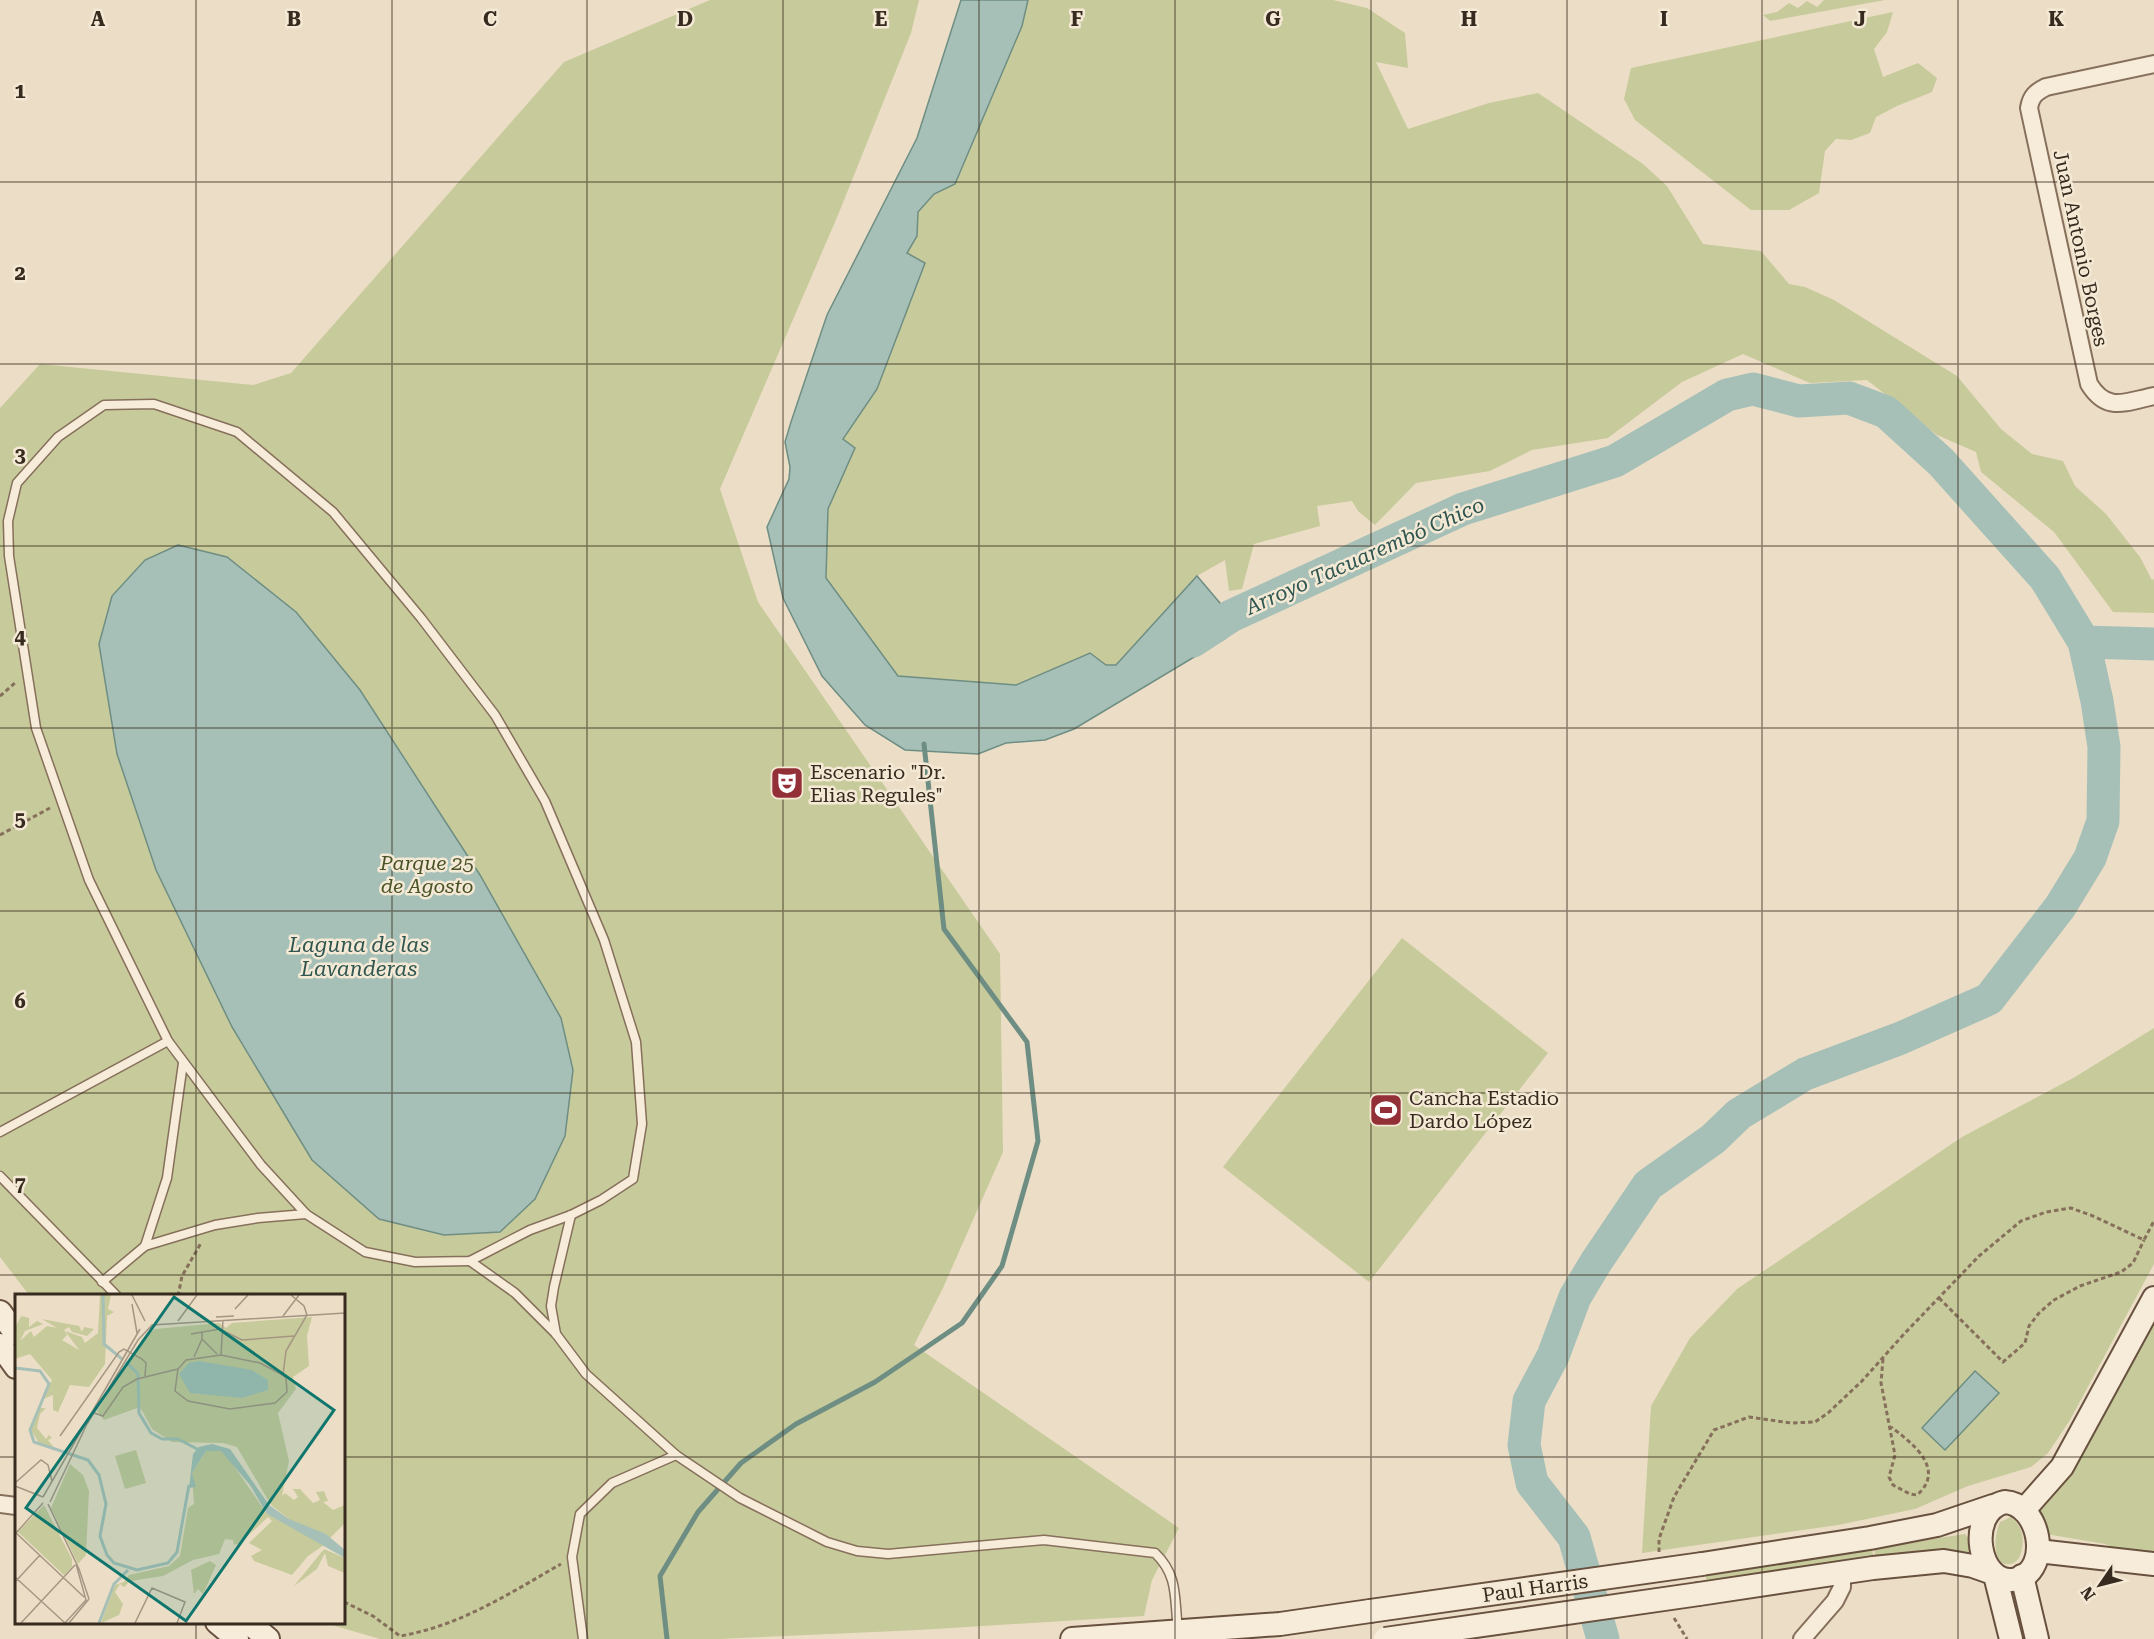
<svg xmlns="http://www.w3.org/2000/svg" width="2154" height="1639" font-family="'Roboto Serif',serif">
<rect width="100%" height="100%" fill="#ecdec6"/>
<g fill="#c7ca9a">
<polygon points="710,0 919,0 911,33 838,215 720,489 758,602 1000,954 1003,1152 943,1288 914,1345 1179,1528 1152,1580 1144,1616 919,1630 719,1639 380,1639 325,1623 344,1622 344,1296 29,1295 0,1257 0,408 40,364 253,385 291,373 564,62"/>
<polygon points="1028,0 1333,0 1367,8 1405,33 1408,68 1376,62 1408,129 1489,103 1538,93 1643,164 1667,186 1703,244 1761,251 1789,284 1805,287 1834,300 1957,376 2001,429 2032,454 2063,461 2075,486 2106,514 2140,557 2152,580 2154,579 2154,613 2113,612 2054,532 1981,472 1976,452 1937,435 1867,380 1810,383 1743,354 1682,382 1608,438 1532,450 1490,471 1416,483 1375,525 1358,511 1352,501 1317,506 1320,526 1254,544 1242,589 1229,591 1225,560 1197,576 1116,665 1106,665 1090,653 1016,685 898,676 826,578 828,509 855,448 842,439 877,389 924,263 907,253 917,236 918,212 934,194 955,184 1022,26"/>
<polygon points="1824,0 1885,0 1770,21 1763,15 1777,12 1789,3 1798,8 1807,1 1817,7"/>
<polygon points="1893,12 1887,32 1874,49 1883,77 1918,63 1937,78 1932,92 1897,106 1876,117 1870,133 1851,140 1836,139 1825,151 1819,193 1789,210 1751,210 1635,120 1624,99 1631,68"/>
<polygon points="1402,938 1548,1053 1369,1282 1223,1167"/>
<polygon points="2154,1028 2154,1264 2070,1420 2048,1453 2031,1467 1968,1486 1915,1509 1838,1525 1642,1553 1651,1406 1690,1338 1737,1289 1962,1137 2075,1077"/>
<polygon points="2154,1319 2154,1556 2129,1553 2105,1544 2046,1534 2039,1512 2075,1465"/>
<path d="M2011 1517C2014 1520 2018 1523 2020 1528 2025 1538 2024 1562 2010 1564 1990 1568 1995 1532 2000 1522Z"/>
<polygon points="1965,1534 1971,1541 1973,1558 1876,1560 1874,1548"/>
<polygon points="1872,1549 1874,1560 1710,1584 1709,1579 1706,1580 1706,1574"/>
</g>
<g fill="#a7c0b7" stroke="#6e8e84" stroke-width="1.5">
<polygon points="961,0 1028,0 1022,26 955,184 934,194 918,212 917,236 907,253 925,263 877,389 843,439 855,448 828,509 826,578 898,676 1016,685 1090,653 1106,665 1116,665 1197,576 1231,616 1226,638 1074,729 1045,740 1006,743 978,754 905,750 865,725 822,676 783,598 767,527 789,479 790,467 785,442 791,422 827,315 917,138"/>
<polygon points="178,545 227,557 296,612 360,690 480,875 561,1018 573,1070 565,1136 535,1199 500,1232 444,1235 379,1219 312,1160 232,1027 156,870 117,754 99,644 112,596 145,560"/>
<polygon points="1975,1371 1999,1393 1945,1450 1922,1428"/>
</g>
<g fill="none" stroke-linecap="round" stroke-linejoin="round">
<polyline stroke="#6e8e84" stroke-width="5" points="667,1639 660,1576 698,1512 741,1463 796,1424 875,1382 962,1323 1002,1266 1038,1141 1027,1042 944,929 924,744"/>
<g stroke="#a7c0b7" stroke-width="33">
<polyline points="1193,641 1231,616 1463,509 1615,461 1727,395 1753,389 1799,401 1849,398 1886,412 1941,462 2045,578 2084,642 2097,701 2104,747 2103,821 2090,858 2060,907 1989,999 1901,1038 1805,1074 1739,1114 1713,1139 1648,1185 1596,1262 1575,1297 1553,1356 1529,1401 1524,1445 1532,1483 1574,1537 1603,1639"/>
<polyline points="2084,642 2154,644"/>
</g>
<defs>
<g id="lane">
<polygon points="154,404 237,432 333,512 421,618 495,715 545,801 604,940 636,1042 642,1124 633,1179 601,1200 571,1215 530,1230 470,1261 415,1262 365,1252 306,1214 261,1165 168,1041 89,880 36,728 9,556 8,521 17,483 58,437 104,405"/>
<polyline points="0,1132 168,1041"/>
<polyline points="0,1176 117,1296"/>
<polyline points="145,1246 215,1225 258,1218 306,1214"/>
<path d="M470 1261 515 1293 556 1334 586 1374 676 1455 740 1498 827 1542 857 1551 888 1554 1044 1540 1155 1553C1179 1576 1174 1599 1178 1629"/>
<polyline points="102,1282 145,1246 167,1178 183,1063"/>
<polyline points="556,1334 551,1306 554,1287 571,1215"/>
<polyline points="583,1639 572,1557 580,1514 612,1483 676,1455"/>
</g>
<g id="street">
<path d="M2154 64 2046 87C2036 92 2031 96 2029 108L2089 384C2107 413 2125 402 2154 396"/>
<polyline points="0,1504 16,1506"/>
<polyline points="1802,1639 1835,1601 1842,1587 1842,1573"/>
</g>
<g id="secondary">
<polyline points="0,1312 16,1334"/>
<polyline points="0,1345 16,1367"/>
<path d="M2005 1502C2040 1504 2052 1569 2017 1579 1978 1590 1965 1511 2005 1502Z"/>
<polyline points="2024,1510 2062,1467 2154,1298"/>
<polyline points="2038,1551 2154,1564"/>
<polyline points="1702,1564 1870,1538 1937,1525 1993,1506"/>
<polyline points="1995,1575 2011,1639"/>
<polyline points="2022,1576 2037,1639"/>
<polyline points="1699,1594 1873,1568 1944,1561 1973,1566 1993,1573"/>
<polyline points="217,1622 237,1639"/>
<polyline points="248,1622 268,1639"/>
<polyline points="1072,1639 1280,1624 1370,1611"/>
</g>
</defs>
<use href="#lane" stroke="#86705c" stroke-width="11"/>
<use href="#street" stroke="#86705c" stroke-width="20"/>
<use href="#secondary" stroke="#68513f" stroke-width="26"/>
<g stroke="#86705c" stroke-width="3" stroke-dasharray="4.5 3" stroke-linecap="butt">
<polyline points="0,696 15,683"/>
<polyline points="0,835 50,808"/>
<polyline points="178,1296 182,1276 201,1243"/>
<polyline points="1939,1298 2003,1362 2025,1343 2029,1326 2039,1313 2054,1300 2080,1286 2121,1272 2133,1263 2144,1240"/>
<path d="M1883 1359 1881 1383 1895 1455 1889 1477 1893 1485 1910 1494 1917 1495C1947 1469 1911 1442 1891 1427"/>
<polyline points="1659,1552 1659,1539 1674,1497 1714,1430 1749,1417 1791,1423 1815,1422 1828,1413 1862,1381 1904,1334 1979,1256 2021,1221 2046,1212 2071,1208 2093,1216 2144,1240 2154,1221"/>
<path d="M344 1602 373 1616 400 1636C460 1626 510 1593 561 1564"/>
<polyline points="1674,1618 1687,1639"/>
</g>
<use href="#lane" stroke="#f7ecd9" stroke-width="8"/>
<use href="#street" stroke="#f7ecd9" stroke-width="16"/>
<use href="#secondary" stroke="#f7ecd9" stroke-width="22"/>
<defs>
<g id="secondary-bridge">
<polyline points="1370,1611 1702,1564"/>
<polyline points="1385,1639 1699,1594"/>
</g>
</defs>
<use href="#secondary-bridge" stroke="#68513f" stroke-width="26" stroke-linecap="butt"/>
<use href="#secondary-bridge" stroke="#f7ecd9" stroke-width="22"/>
</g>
<path fill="none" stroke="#372a1f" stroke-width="1.5" stroke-opacity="0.55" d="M196 0V1296M392 0V1639M587 0V1639M783 0V1639M979 0V1639M1175 0V1639M1371 0V1639M1567 0V1639M1762 0V1639M1958 0V1639M0 182H2154M0 364H2154M0 546H2154M0 728H2154M0 911H2154M0 1093H2154M0 1275H2154M0 1457H16M344 1457H2154M196 1622V1639"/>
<defs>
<symbol id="theatre-square" viewBox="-11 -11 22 22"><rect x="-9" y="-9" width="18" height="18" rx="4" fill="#932f36" stroke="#f4e9d5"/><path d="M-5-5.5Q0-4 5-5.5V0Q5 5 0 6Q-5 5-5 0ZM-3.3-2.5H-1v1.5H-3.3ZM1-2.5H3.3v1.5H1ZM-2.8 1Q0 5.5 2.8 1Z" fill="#fff"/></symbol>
<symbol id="stadium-square" viewBox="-11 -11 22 22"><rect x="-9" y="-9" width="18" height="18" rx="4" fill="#932f36" stroke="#f4e9d5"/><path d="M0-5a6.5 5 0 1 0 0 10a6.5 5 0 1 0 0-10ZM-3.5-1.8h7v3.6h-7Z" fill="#fff"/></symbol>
</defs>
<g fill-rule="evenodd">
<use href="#theatre-square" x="768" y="764" width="38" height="38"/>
<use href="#stadium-square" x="1367" y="1091" width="38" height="38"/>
</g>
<g text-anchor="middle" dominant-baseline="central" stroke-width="5" stroke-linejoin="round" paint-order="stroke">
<g font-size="20" fill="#372a1f" stroke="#f4e9d5">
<text transform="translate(2081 248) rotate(78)">Juan Antonio Borges</text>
<text transform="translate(1535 1588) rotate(-8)">Paul Harris</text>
</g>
<g font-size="20" fill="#372a1f" stroke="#f4e9d5" text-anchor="start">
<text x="810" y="772">Escenario "Dr.<tspan x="810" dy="23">Elias Regules"</tspan></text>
<text x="1409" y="1098">Cancha Estadio<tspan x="1409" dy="23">Dardo López</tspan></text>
</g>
<g font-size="20" font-style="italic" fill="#4a5327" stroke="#f4e9d5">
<text x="427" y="863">Parque 25<tspan x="427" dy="23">de Agosto</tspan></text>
</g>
<g font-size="21" font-style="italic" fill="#2f5651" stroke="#f4e9d5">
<text transform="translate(1365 556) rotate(-24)">Arroyo Tacuarembó Chico</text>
<text x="359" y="945">Laguna de las<tspan x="359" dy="24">Lavanderas</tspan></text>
</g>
</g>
<g transform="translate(15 1294)">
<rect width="330" height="330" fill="#ecdec6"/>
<path d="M85 1H96L93 15 99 18 92 22 90 70 74 93 55 91 43 118 38 116V101L28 105 24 114H31L25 120 22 134 31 145 34 141 37 144 33 146 40 155 25 151 16 136 26 107 37 86 15 60 0 65V34L6 22 26 27 14 24V33L22 27 28 30 10 37 5 47 16 37 19 43 32 32 42 34 27 25 64 32 67 38 69 33 79 35 72 42 57 38 54 33 49 36 52 41 47 46 64 56 50 37 67 43 70 49 83 39ZM297 23 292 42 294 72 278 83 281 95 263 119 274 167 267 202 270 199 279 206 283 203 278 195H285L298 209 305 206 301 198 309 197 313 207 308 208 318 216 330 211V229L314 245 274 225 256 211 222 153 208 149 157 148 137 135 125 113 89 126 82 117 128 44 140 35 204 29 211 34 217 29ZM121 156 131 189 110 195 100 162ZM191 157H206L212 162 252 220 309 251 293 262 277 281 239 267 236 262 247 256 234 249 257 227 253 223 225 249 219 251 218 246 210 245 204 260 178 266 148 282 115 287 109 293 105 290 100 298 108 310 104 321 86 329 100 291 109 288 114 281 154 272 165 262 173 214 179 210 177 179ZM55 170 68 181 74 197 71 261 63 270 36 214ZM29 211 57 265V273L49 281 3 238ZM309 255 330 264V279L313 272 310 259 302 275 279 292ZM195 267 201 271 188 300 183 295 179 300 176 276Z" fill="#c7ca9a"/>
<path d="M184 67 237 76 253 86V96L227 104 175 99 164 80 174 69ZM197 150 215 155 254 211 274 225 311 240 330 256V264L252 220 235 191 206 157H191L177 179 181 193 174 194 178 160 184 153Z" fill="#a7c0b7"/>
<path fill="none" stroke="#a7c0b7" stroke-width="3" d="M88 1 89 50 107 65M111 68 123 80 124 119 136 139 147 145H163L184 156M0 74 25 77 34 90 15 136 19 148 73 166 84 181 91 210 85 242 92 261 99 269 122 276 153 269 162 258 174 191M84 329 99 290 113 276"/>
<path fill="none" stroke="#a49683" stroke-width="1.5" d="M117 1 130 27M117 10 122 39M220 15 233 1M268 22 284 1M201 23 219 22M163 27 182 1M187 38V45L202 60M176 40 205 35 227 46 279 42M206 61 245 69 264 79 271 84 272 98 260 109 215 115 173 107 160 97 163 75 171 66ZM206 61 208 26M179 63 187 45M268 81 271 57 292 21 289 12 276 1M79 119 88 122 108 93 122 85 163 75M45 142 104 58 109 55 127 65 131 69 130 82M0 189 26 166 33 171 37 187M0 192 28 203M28 203 125 35M35 208 72 130 123 46 137 31 330 19M33 210 64 275 74 305M0 238 69 303M1 239 28 209M0 283 50 329 71 306 61 270M0 288 25 261M6 329 60 271M54 329 74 305M120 329 137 294 170 308 162 329"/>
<path fill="#0f766e" fill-opacity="0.15" stroke="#0f766e" stroke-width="3" d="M159 3 319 116 171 327 11 214Z"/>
<rect width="330" height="330" fill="none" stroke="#372a1f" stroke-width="3"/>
</g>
<g font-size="20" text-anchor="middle" font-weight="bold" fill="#372a1f" stroke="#f4e9d5" stroke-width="5" stroke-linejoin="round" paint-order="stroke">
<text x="98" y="26">A</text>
<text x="294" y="26">B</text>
<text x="490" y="26">C</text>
<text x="685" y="26">D</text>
<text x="881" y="26">E</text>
<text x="1077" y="26">F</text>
<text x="1273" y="26">G</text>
<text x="1469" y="26">H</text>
<text x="1664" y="26">I</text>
<text x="1860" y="26">J</text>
<text x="2056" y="26">K</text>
<text x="20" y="98">1</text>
<text x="20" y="280">2</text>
<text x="20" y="462">3</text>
<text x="20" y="644">4</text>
<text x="20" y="826">5</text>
<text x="20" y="1008">6</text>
<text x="20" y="1191">7</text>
</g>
<g transform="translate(2100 1585) rotate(235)" stroke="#f4e9d5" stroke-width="4.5" paint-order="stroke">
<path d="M0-4.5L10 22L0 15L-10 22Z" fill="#372a1f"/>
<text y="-9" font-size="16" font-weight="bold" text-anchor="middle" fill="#372a1f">N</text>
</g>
</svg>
